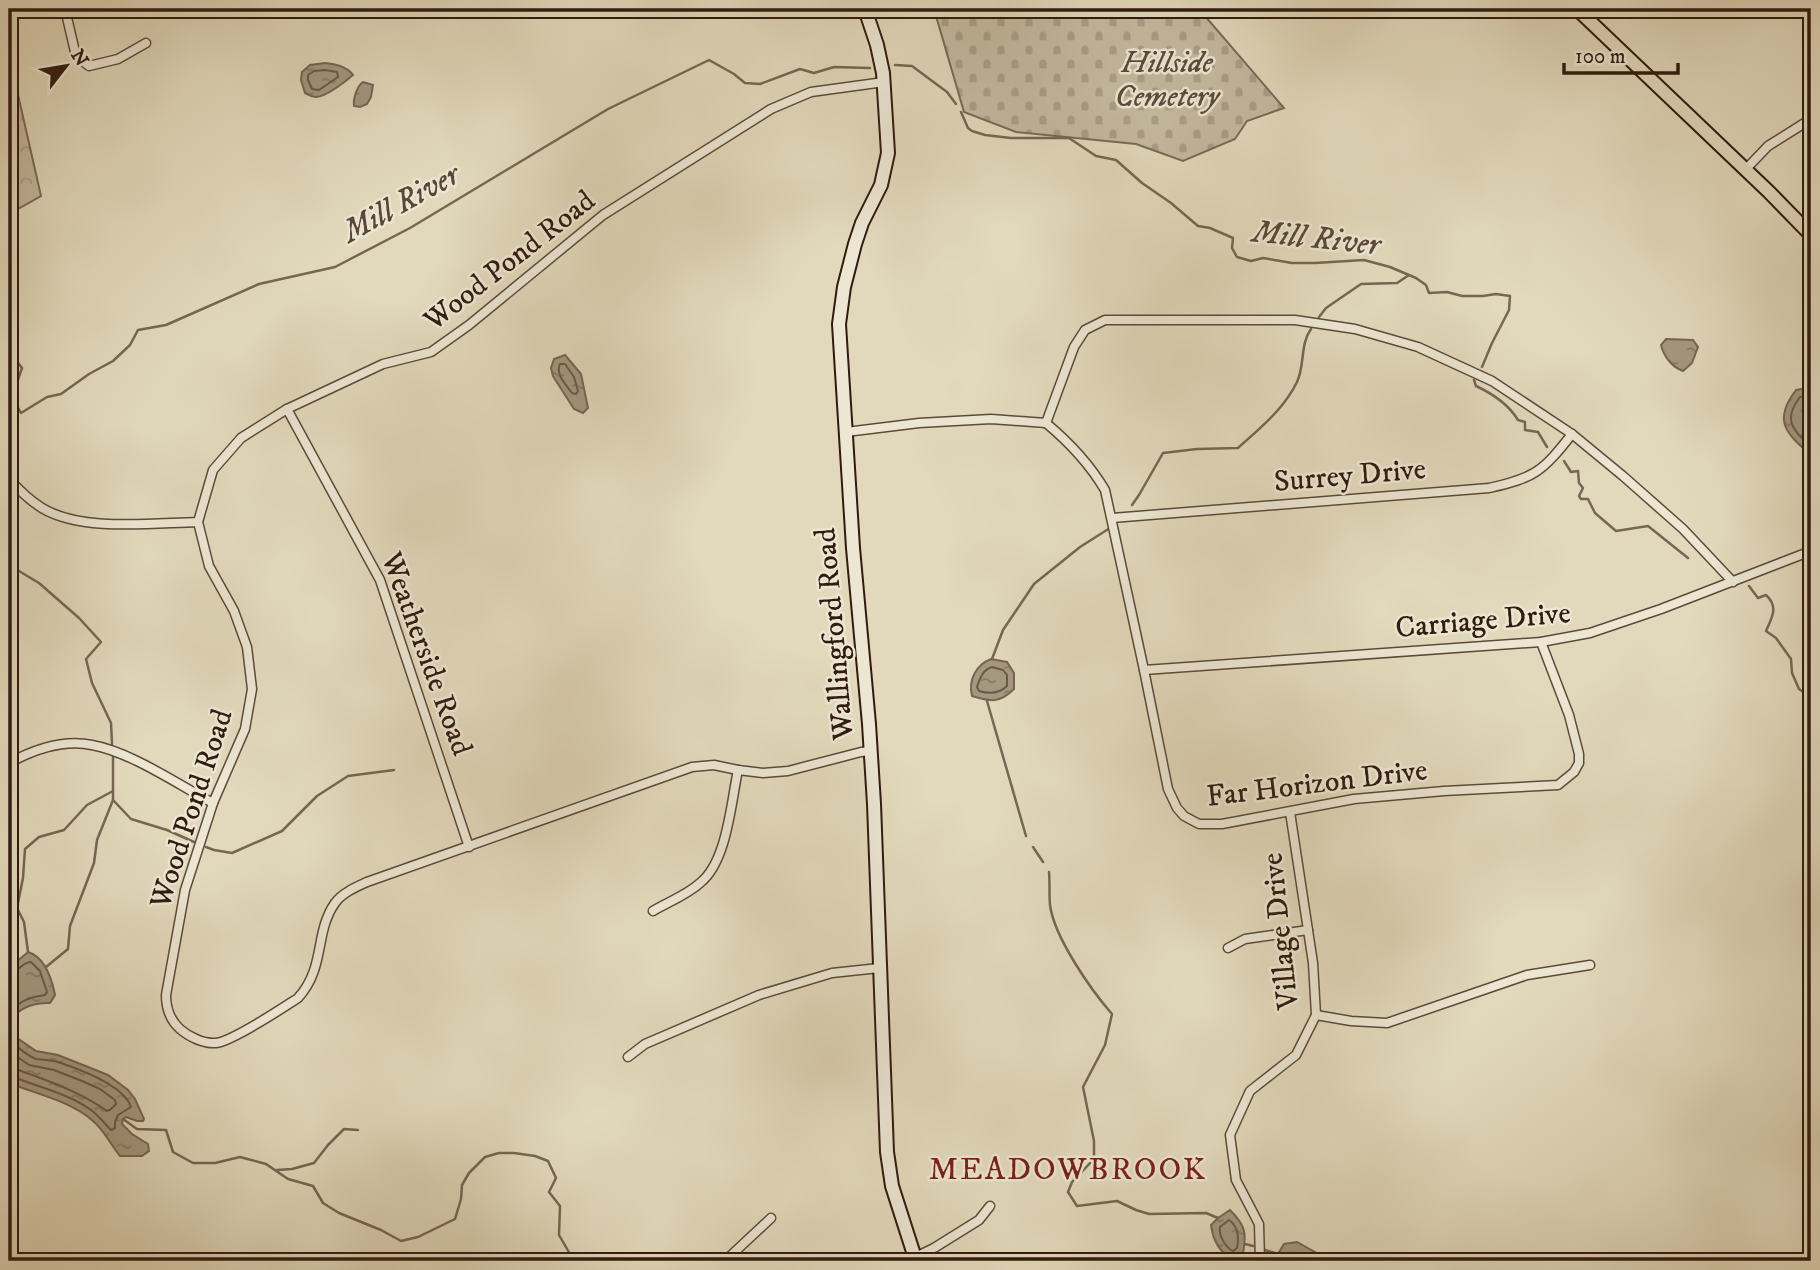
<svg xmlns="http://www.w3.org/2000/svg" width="1820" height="1270" font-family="'IM FELL DW Pica',serif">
<defs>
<pattern id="forest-crowns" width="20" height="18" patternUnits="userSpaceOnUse" patternTransform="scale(1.75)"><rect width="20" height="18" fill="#c4b99f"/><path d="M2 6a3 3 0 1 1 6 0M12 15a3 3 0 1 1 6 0" fill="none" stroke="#a99e88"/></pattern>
<pattern id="cemetery-stones" width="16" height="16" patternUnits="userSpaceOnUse" patternTransform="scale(1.75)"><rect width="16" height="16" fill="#c4b99f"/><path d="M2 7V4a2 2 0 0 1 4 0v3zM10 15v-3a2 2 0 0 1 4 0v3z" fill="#a99e88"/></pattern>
<pattern id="water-ripples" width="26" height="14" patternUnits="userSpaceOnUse" patternTransform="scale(1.75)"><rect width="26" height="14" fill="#a59881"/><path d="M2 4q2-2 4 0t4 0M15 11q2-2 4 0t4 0" fill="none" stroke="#877b68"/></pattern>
</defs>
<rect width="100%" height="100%" fill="#e2d9bc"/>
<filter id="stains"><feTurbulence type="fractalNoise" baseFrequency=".00286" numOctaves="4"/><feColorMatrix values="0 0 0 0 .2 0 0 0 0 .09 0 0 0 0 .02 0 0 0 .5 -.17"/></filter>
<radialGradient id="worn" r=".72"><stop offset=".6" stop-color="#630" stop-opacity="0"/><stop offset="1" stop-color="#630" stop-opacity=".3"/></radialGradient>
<polygon fill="url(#forest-crowns)" stroke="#7a6a57" stroke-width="2" points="9,55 41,196 9,214"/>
<polygon fill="url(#cemetery-stones)" stroke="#7a6a57" stroke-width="2" points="934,9 1199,9 1284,108 1247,121 1235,139 1183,161 1136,144 1016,132 964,112"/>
<g fill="url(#water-ripples)" stroke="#766653" stroke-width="2">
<path d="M325 63C335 64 347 66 353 75 346 81 326 97 316 97 311 97 309 95 305 93L301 80 302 72 310 65Z"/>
<path d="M363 82 373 85 371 97 367 104 360 107 354 106C353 99 357 86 363 82Z"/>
<path d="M1666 339 1693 340 1698 347 1692 363 1683 371C1672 367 1664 357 1661 345Z"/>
<polygon points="565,355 581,374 588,408 583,413 574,409 553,376 551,368 554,359"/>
<path d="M1807 388 1811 390V455C1785 433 1773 420 1796 390Z"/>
<path d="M991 659 1007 662 1014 673V689C1000 703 991 702 972 696 968 680 976 665 991 659Z"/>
<path d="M28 952C45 957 52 980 55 995L50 1003C33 1002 6 1011 10 1033L36 1051 58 1055 108 1075 128 1090 135 1099 144 1119 143 1121H137L126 1117 123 1119 122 1124 132 1134 148 1144 149 1151 142 1156H120C111 1145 104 1130 93 1121 71 1101 36 1094 9 1083V968Z"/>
<path d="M1230 1210C1245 1225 1247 1233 1243 1253L1233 1259C1220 1253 1213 1240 1211 1225L1218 1218Z"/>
<polygon points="1297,1242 1322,1256 1326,1261 1280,1261 1278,1254 1284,1244"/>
</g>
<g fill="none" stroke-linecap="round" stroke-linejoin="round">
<g stroke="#6a5a48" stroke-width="2">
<polygon points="325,70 337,72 338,77 319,90 312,89 308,80 308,75 314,71"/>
<path d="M560 364H565L574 377 578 391 576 394 572 393C566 385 555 374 560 364Z"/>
<path d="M1811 396 1800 397C1783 419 1792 431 1811 446"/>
<path d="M992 667 1003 670 1007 675V686C999 694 989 694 979 691L977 687C980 679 982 670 992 667Z"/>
<path d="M9 973C18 973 22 962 31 962L40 971 47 992 45 995C30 997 20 1001 9 1012"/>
<path d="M9 1040C17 1046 27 1056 36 1059 43 1060 51 1060 58 1062 79 1069 124 1085 131 1107L118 1115 115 1122V1128L111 1130C105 1124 99 1116 91 1110 69 1094 39 1087 13 1077H9"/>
<path d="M9 1051 29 1065 54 1070 82 1081 100 1089 115 1100 116 1104 110 1110 107 1111C79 1091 48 1081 16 1069L9 1068"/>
<path d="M1229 1220C1239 1227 1239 1238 1237 1248L1233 1251C1226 1248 1218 1235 1220 1227Z"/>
</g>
<g stroke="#766653" stroke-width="2.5">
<polyline points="895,65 912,66 947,92 956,104"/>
<polyline points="961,112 968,128 972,131 985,135 1011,138 1069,138 1096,156 1116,160 1142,183 1171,203 1198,226 1210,228 1233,238 1232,248 1237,257 1251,261 1263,258 1292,263 1315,263 1364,260 1390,267 1416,278 1426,285 1429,293 1447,292 1462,296 1483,296 1496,294 1510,296 1509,310 1492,343 1482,367"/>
<polyline points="1319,317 1326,308 1361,284 1397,283 1409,275"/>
<polyline points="9,351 22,368 12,397 21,413 47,397 61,394 89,374 113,361 130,345 138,330 166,325 259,284 335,267 410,228 608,109 709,60 734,74 745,83 760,84 800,69 814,73 834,67 870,68"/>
<path d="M1474 380 1476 386C1491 393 1509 405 1518 420L1525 422V430L1538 432 1547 447"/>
<polyline points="1564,461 1571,472 1578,471 1579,483 1583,488 1579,496 1581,499 1588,499 1595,513 1616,531 1648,526 1688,558"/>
<path d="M1132 505 1139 495 1163 453 1197 449 1238 448C1260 428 1284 409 1297 382 1305 365 1300 344 1311 329"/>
<polyline points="9,565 39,583 79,618 101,642 86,659 92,683 111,723 112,744"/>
<path d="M1749 586 1758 598 1766 595C1779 607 1772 617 1766 631L1776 638 1791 659 1792 673 1799 689 1811 697"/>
<polyline points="992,659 1003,630 1034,584 1080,547 1110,528"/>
<polyline points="987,701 1026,836"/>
<polyline points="113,800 131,819 167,830 194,842"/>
<polyline points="206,847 214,850 232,853 282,831 317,796 348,776 394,770"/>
<polyline points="1033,847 1043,862"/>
<path d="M1049 872C1050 883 1049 894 1050 905 1054 937 1091 990 1112 1014L1105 1045 1083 1087 1094 1141V1159L1072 1182 1068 1192 1077 1206 1117 1201 1136 1210 1149 1214 1206 1213 1218 1218"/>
<polyline points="28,952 24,922 17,908 23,878 25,849 39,837 64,830 87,805 113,791"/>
<polyline points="46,967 68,949 70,926 94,863 97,840 113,800 113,757"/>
<polyline points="123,1119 137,1129 166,1130 173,1152 193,1163 215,1163 240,1157 266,1164 288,1179 313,1186 323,1203 339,1213 381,1230 401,1241 418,1237 455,1219 461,1199 462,1185 469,1173 485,1157 499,1153 514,1153 535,1156 548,1161 556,1178 549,1192 560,1206 559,1235 574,1261"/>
<polyline points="277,1170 292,1169 314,1163 328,1145 344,1129 358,1130"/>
<polyline points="1245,1244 1253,1246"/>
<polyline points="1265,1250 1278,1254"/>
</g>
<defs>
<g id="street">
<polyline points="65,9 76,56 89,66 118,59 146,43"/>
<polyline points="1746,169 1768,146 1811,119"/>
<polyline points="287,409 380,580 469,847"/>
<path d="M1046 423C1070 443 1089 463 1105 490L1144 670 1168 789 1177 808 1184 816 1199 824H1222L1354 799 1444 791 1558 785 1574 772 1579 763V754L1569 715 1541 642"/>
<polyline points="1046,423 1074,347 1085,330 1105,320 1295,320 1355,329 1418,347 1492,381 1572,434 1623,476 1683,529 1733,582"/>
<polyline points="846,432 919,423 991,419 1046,423"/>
<path d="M9 479C19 490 29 500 42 508 82 532 152 523 198 522"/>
<path d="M1112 518 1489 488C1535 478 1543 471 1572 434"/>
<polyline points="1144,670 1541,642 1590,633 1661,609 1811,551"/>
<path d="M871 751 861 752 788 771 763 773 738 770 714 765 692 767 367 882C356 887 342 893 335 903 314 933 326 967 298 998 281 1009 233 1041 216 1043 204 1044 189 1037 180 1029 170 1020 166 1009 166 995L185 890 213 803 245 729 252 689 247 647 234 611 209 566 198 522 213 470 241 438 287 409 383 364 431 352 469 325 603 215 771 109 811 92 884 82"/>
<path d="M9 763C33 750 63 739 92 745 131 752 177 784 213 803"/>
<path d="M653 911C668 902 687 895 700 883 727 862 731 803 738 770"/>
<polyline points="1228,948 1245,939 1308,930"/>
<polyline points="1316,1015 1351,1021 1387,1023 1527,975 1590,965"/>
<polyline points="628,1057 645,1044 759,995 832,973 879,968"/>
<polyline points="915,1257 934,1248 979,1220 990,1206"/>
<polyline points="725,1261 771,1218"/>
<polyline points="1260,1261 1259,1224 1236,1180 1230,1135 1250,1091 1296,1055 1316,1015 1313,963 1290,812"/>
</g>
<polyline id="secondary" points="865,9 877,45 883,73 888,153 881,185 862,223 855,244 844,287 839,324 853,548 869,724 874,804 887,1152 892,1186 916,1261"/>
<polyline id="primary" points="1577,9 1769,192 1811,235"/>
</defs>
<use href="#street" stroke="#5c4a3a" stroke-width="11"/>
<use href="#secondary" stroke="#301b0f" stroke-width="16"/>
<use href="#primary" stroke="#301b0f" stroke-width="16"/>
<use href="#street" stroke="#ece6d3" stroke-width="8"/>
<use href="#secondary" stroke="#ece6d3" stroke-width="12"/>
<use href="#primary" stroke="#e2d9bc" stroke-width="12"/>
</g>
<g text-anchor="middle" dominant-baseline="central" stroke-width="5" stroke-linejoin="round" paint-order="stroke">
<g font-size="30" font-style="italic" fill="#5c4a3a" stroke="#ece6d3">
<text x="1167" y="63">Hillside<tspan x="1167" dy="34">Cemetery</tspan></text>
</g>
<g font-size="30" fill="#301b0f" stroke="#ece6d3">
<text transform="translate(510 261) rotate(-38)">Wood Pond Road</text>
<text transform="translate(1350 476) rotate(-5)">Surrey Drive</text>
<text transform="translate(1483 621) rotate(-5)">Carriage Drive</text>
<text transform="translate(835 634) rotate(-95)">Wallingford Road</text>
<text transform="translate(426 654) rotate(70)">Weatherside Road</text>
<text transform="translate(1317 784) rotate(-7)">Far Horizon Drive</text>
<text transform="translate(192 809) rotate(-72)">Wood Pond Road</text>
<text transform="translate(1281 931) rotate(-96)">Village Drive</text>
</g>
<g font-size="32" font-style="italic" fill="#594737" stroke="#ece6d3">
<text transform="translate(401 204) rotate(-29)">Mill River</text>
<text transform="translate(1316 239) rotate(6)">Mill River</text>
</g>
<g font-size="32" letter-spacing="2" fill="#7a1f14" stroke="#ece6d3">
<text x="1068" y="1170">MEADOWBROOK</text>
</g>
</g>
<rect width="1820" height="1270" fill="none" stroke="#e2d9bc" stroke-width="35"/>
<rect x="10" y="10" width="1799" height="1249" fill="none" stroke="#301b0f" stroke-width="3.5"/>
<rect x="18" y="18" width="1785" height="1235" fill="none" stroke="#301b0f" stroke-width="2"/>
<g transform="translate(66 66) rotate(59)" stroke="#ece6d3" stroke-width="5" paint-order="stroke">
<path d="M0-5L12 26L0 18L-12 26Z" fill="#301b0f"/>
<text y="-10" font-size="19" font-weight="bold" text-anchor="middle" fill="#301b0f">N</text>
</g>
<path d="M1564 63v10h114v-10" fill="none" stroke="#301b0f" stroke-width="3.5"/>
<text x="1575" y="63" font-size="21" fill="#301b0f" stroke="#ece6d3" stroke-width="5" paint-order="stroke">100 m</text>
<rect width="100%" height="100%" filter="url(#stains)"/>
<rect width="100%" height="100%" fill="url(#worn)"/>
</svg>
